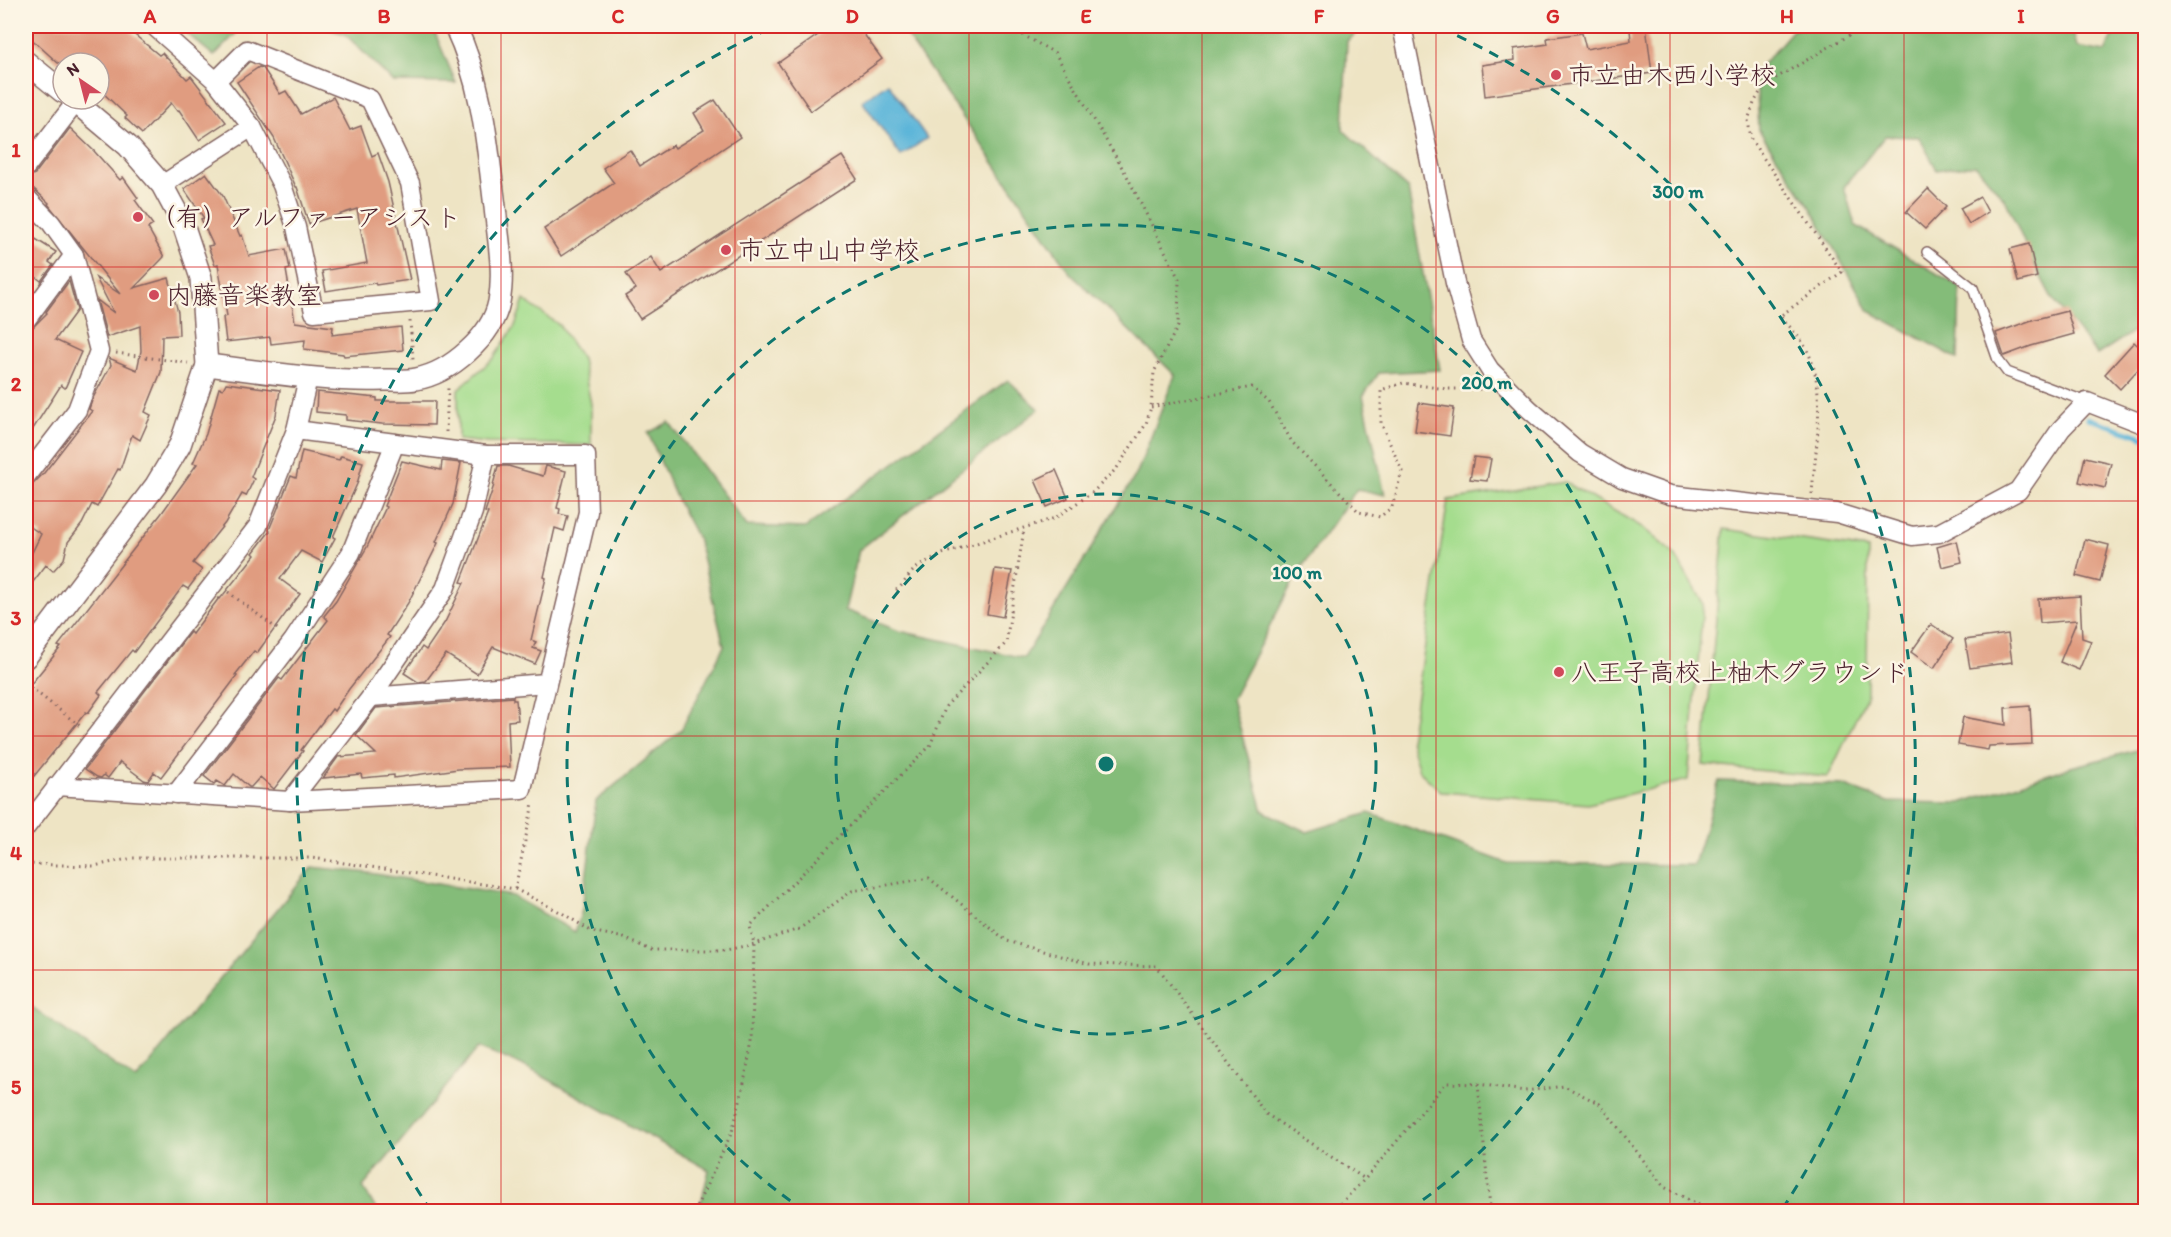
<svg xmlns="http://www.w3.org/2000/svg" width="2171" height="1237" font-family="Itim,'Klee One',sans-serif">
<rect width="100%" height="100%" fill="#fcf5e5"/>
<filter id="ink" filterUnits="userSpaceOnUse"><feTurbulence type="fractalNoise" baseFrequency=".0167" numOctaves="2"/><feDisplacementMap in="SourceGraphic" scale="12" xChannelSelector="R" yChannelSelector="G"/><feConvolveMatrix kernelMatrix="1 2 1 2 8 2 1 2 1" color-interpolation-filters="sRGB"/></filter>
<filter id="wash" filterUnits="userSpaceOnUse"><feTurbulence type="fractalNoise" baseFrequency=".008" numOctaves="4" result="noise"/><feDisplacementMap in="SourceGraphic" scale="24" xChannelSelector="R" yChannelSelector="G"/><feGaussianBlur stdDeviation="1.35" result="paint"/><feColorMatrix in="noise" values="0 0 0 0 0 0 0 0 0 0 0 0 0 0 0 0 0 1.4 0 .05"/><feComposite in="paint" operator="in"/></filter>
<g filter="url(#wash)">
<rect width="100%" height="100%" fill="#eee4c4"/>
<g fill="#a5dd8e" stroke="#787e5c" stroke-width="1.5">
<polygon points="524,300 559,325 582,359 591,404 591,445 488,443 458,440 458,389 493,359 515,326"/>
<polygon points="1565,482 1642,527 1675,555 1703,604 1688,780 1588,804 1442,792 1419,771 1410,740 1448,500"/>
<polygon points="1724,529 1868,549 1867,695 1828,777 1703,765"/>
</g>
<g fill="#84bc79" stroke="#676e52" stroke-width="1.5">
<polygon points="178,26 243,26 214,56"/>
<polygon points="318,26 432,26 456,83 393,82 345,34"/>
<polygon points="900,26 1366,26 1347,41 1343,130 1408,189 1440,370 1379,373 1363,396 1385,495 1357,489 1297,574 1232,699 1263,811 1307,832 1369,813 1507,863 1694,865 1719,781 1843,785 1888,802 1960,803 2071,767 2145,748 2145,1211 699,1211 709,1170 528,1068 479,1047 363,1187 377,1211 26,1211 26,1003 136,1080 312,867 369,873 513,896 575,932 582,910 596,801 681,730 724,646 698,540 678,502 648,433 669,422 747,526 805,528 1008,380 1039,409 859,550 845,610 899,631 1024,658 1137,473 1175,375 1070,273"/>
<polygon points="1810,26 2072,26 2077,47 2105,52 2118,26 2145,26 2145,324 2097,355 2052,298 2031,258 2006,201 1976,165 1937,170 1919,137 1885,136 1844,187 1855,225 1960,287 1958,359 1869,311 1811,208 1759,130 1756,72 1793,30"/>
</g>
<polygon fill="#5cb5d9" stroke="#536a82" stroke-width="1.5" points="888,83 927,138 901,156 862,101"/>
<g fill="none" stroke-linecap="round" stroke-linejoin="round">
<polyline stroke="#5cb5d9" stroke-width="5" points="2088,418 2146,438"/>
</g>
<g id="blocks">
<g fill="#e09c80">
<polygon points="33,26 124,26 159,55 162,53 187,79 191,76 226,122 199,140 179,110 177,111 171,103 142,134 125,118 127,116 99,89 99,63 58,63 26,34"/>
<polygon points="831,26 858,26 882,59 811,111 778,63"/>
<polygon points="1646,26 1652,73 1485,96 1482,65 1515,60 1514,49 1548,44 1547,38 1582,33 1586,49 1631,41 1630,29"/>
<polygon points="259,67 263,68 280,94 286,91 301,114 333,97 350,130 361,126 372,156 378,153 388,182 410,280 376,285 375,283 326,291 322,271 367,263 357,209 309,224 297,187 296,187 274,138 237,82"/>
<polygon points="715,100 740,137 561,256 544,229 614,183 603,168 630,150 640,166 673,145 675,148 704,130 694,113"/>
<polygon points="70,128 94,151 120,180 123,177 138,198 135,200 153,225 148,228 164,257 134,288 169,278 178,312 179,335 162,336 161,372 145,412 151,415 140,440 132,435 120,470 118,469 97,507 92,504 82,524 68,542 64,559 53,571 46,565 26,591 26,565 41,534 26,524 26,487 31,486 44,473 92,411 89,409 93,398 111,365 109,358 137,370 141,351 140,326 107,337 97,300 114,313 96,278 120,294 48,204 49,203 34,189 26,186 26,178 35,174"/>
<polygon points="842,156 857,179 640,319 625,296 636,289 626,274 651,257 661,273"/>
<polygon points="206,173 223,196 240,236 242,235 249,256 286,249 290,269 286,270 295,322 333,327 332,335 401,327 403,350 344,356 343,354 304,349 305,340 271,344 270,337 226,342 223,317 227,316 218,264 215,265 208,246 213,245 201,219 204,218 184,189"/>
<polygon points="1928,189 1946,207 1925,229 1906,212"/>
<polygon points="1980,197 1988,212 1969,224 1960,208"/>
<polygon points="26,233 56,252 49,262 53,265 41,281 26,269"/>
<polygon points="2029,244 2037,277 2018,282 2010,249"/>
<polygon points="69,281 77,310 55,340 81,352 65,388 61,385 26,440 26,334 47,313 46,312"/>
<polygon points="2067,311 2074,334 2031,346 2004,356 1996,333 2032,320"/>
<polygon points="2134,342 2145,352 2145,362 2120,389 2105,374"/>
<polygon points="226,383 280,390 276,415 251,477 254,479 246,496 242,494 225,523 193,563 202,570 188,589 183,586 134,652 132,650 98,692 101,695 88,713 86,712 26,786 26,690 61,647 58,646 161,514 197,464 193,463 206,434 219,388 223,389"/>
<polygon points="317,392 377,398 377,401 435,401 434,425 382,424 346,420 346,415 316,412"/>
<polygon points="1419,403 1454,408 1450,436 1415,431"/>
<polygon points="302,451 339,460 341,456 363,462 357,484 333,537 335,538 322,562 301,551 280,579 300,594 257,653 254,651 235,675 237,676 161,777 154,772 148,781 144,780 120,762 108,778 104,775 101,778 97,777 85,769 190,632 192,634 219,598 220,599 255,555 253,553 270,531 269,530 291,476 296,478"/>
<polygon points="1474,457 1491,459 1487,481 1470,479"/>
<polygon points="2085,457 2111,463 2105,488 2079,482"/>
<polygon points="402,461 441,470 442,461 461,463 453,504 436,542 438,543 408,603 387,635 390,637 349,689 334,711 332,709 301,750 303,751 274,789 260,777 251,787 249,787 234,774 225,786 217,781 214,784 204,776 279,678 282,680 328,620 324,616 336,601 367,547 386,507 384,506"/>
<polygon points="498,466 508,466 543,476 546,466 566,471 557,508 560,509 559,514 568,516 564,531 555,528 544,577 546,578 531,640 536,642 533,648 541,651 535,664 493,647 477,674 446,654 426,681 418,682 404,673 422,647 426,650 445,622 464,583 461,582 488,513 485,512 494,485 493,485"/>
<polygon points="1056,470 1068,498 1047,507 1035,480"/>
<polygon points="2085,539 2109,545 2100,582 2076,576"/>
<polygon points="1957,541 1962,562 1942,567 1937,547"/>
<polygon points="995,569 1012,571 1003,617 987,614"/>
<polygon points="2080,596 2082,638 2091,641 2079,670 2060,662 2077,620 2040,623 2038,599"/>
<polygon points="1931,624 1953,639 1934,668 1911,652"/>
<polygon points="2008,634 2012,662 1970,668 1965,640"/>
<polygon points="513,697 513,700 516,700 518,720 508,721 510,767 458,769 394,778 394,775 362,778 361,774 323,778 338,757 376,754 356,735 376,708"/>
<polygon points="2030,706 2032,744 1989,746 1988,750 1958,745 1963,717 2006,725 2005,708"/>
</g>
</g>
</g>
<g filter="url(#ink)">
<use href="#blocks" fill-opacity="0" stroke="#836461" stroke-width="1.5"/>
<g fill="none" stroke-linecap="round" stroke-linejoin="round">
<defs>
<polyline id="service" points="1927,252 1973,288 1998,360 2007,372 2087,402"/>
<g id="minor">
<polyline points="154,26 216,81 252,127 282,185 296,227 314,312 431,301 410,183 370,99 247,50 216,81"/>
<polyline points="1402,26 1455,283 1471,340 1490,370 1529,409 1580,453 1622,478 1670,495 1837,513 1912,536 1939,533 2018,491 2061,429 2087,402 2146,425"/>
<polyline points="26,167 76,102"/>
<polyline points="162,185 252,127"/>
<polyline points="26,197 51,223 74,255 99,351 77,410 26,476"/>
<polyline points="26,320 74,255"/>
<polyline points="296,430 308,378"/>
<polyline points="371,697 546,683"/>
<polyline points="176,794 293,641 351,553 395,443"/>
<polyline points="290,801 371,697 445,589 473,512 486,455"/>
<polyline points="26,827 258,526 296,430 486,455 586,455 588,512 522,789 290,801 56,786"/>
</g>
<g id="tertiary">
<polyline points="26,62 63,92"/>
<path d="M207 365C266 372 325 382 384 380 394 380 406 381 416 379 450 373 492 337 499 302 505 271 498 239 495 207 487 143 483 85 455 26"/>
<polyline points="26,657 156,485 180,445 207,365 201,278 183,224 162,185 128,146 72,99"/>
</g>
</defs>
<use href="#service" stroke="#836461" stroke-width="12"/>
<use href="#minor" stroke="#836461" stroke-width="21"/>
<use href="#tertiary" stroke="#836461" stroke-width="24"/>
<g stroke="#836461" stroke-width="3" stroke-dasharray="1.5 4.5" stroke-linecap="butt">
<polyline points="410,321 413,359"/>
<polyline points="116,353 188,363"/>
<polyline points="1151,407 1252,387 1269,402 1292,442 1359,512 1380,517 1392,507 1402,471 1381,423 1381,390 1403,383 1446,389 1483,389"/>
<polyline points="446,432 448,388"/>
<path d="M1812 494C1815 449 1828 389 1806 348 1800 337 1789 326 1780 316L1842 272 1751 140 1748 120 1754 103 1764 85 1865 26"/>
<path d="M896 590C904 585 906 578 912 572 920 564 932 559 942 554L1055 518 1093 492 1117 468 1146 424 1151 407 1154 372 1178 326 1179 279 1127 176 1055 53 1007 26"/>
<polyline points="228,592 280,631"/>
<polyline points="26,684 80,726"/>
<polyline points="26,864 94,866 133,858 312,858 515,889 562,913 591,931 624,938 651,950 726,950 754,944 799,929 852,891 929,878 1007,941 1089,964 1157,966 1266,1114 1365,1179"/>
<polyline points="515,889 533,803"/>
<polyline points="1478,1084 1490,1207 1494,1212"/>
<polyline points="694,1212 732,1132 742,1093 752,1042 754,944 750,926 930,746 946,706 1006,643 1024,529"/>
<polyline points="1332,1212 1365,1179 1446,1083 1478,1084 1525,1091 1564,1086 1600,1104 1664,1187 1701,1206 1707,1212"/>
</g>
<use href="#service" stroke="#fff" stroke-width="9"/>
<use href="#minor" stroke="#fff" stroke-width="18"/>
<use href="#tertiary" stroke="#fff" stroke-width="21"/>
</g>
</g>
<path fill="none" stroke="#d62828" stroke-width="1.5" stroke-opacity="0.55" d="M267 26V1212M501 26V1212M735 26V1212M969 26V1212M1202 26V1212M1436 26V1212M1670 26V1212M1904 26V1212M26 267H2146M26 501H2146M26 736H2146M26 970H2146"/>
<g fill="none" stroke="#0f766e" stroke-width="3" stroke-dasharray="10 8">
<circle cx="1106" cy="764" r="270"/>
<path d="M805 1211A539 539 0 1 1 1407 1211"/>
<path d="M431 1211A809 809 0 0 1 771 28M1441 28A809 809 0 0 1 1781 1211"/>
</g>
<g fill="#d1495b" stroke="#fcf5e5" stroke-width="2">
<circle cx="1556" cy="75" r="6"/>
<circle cx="138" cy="217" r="6"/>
<circle cx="726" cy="250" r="6"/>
<circle cx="154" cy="295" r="6"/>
<circle cx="1559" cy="672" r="6"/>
</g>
<g text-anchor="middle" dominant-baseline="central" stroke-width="5" stroke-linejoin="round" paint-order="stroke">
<g font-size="26" fill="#4a1f2b" stroke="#fcf5e5" text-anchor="start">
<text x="1568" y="75">市立由木西小学校</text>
<text x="150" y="217">（有）アルファーアシスト</text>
<text x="738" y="250">市立中山中学校</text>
<text x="166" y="295">内藤音楽教室</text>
<text x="1571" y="672">八王子高校上柚木グラウンド</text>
</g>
</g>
<circle cx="1106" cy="764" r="9" fill="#0f766e" stroke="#fcf5e5" stroke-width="3"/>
<g font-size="18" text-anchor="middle" font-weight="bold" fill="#0f766e" stroke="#fcf5e5" stroke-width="5" stroke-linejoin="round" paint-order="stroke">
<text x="1678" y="198">300 m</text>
<text x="1487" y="389">200 m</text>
<text x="1297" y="579">100 m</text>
</g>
<rect width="2171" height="1237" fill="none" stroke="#fcf5e5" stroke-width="66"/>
<g transform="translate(81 81) rotate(325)"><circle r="28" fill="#fcf5e5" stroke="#b59f9b" stroke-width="1.5"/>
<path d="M0-4.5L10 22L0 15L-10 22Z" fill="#d1495b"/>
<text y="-9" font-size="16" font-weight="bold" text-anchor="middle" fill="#4a1f2b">N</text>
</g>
<rect x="33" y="33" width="2105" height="1171" fill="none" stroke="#d62828" stroke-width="2"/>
<g font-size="20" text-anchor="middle" font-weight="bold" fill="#d62828">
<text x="150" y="23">A</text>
<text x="384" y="23">B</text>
<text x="618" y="23">C</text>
<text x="852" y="23">D</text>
<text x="1086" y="23">E</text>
<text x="1319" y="23">F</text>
<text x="1553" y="23">G</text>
<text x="1787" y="23">H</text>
<text x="2021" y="23">I</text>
<text x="16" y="157">1</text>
<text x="16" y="391">2</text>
<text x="16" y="625">3</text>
<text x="16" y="860">4</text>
<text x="16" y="1094">5</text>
</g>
</svg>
